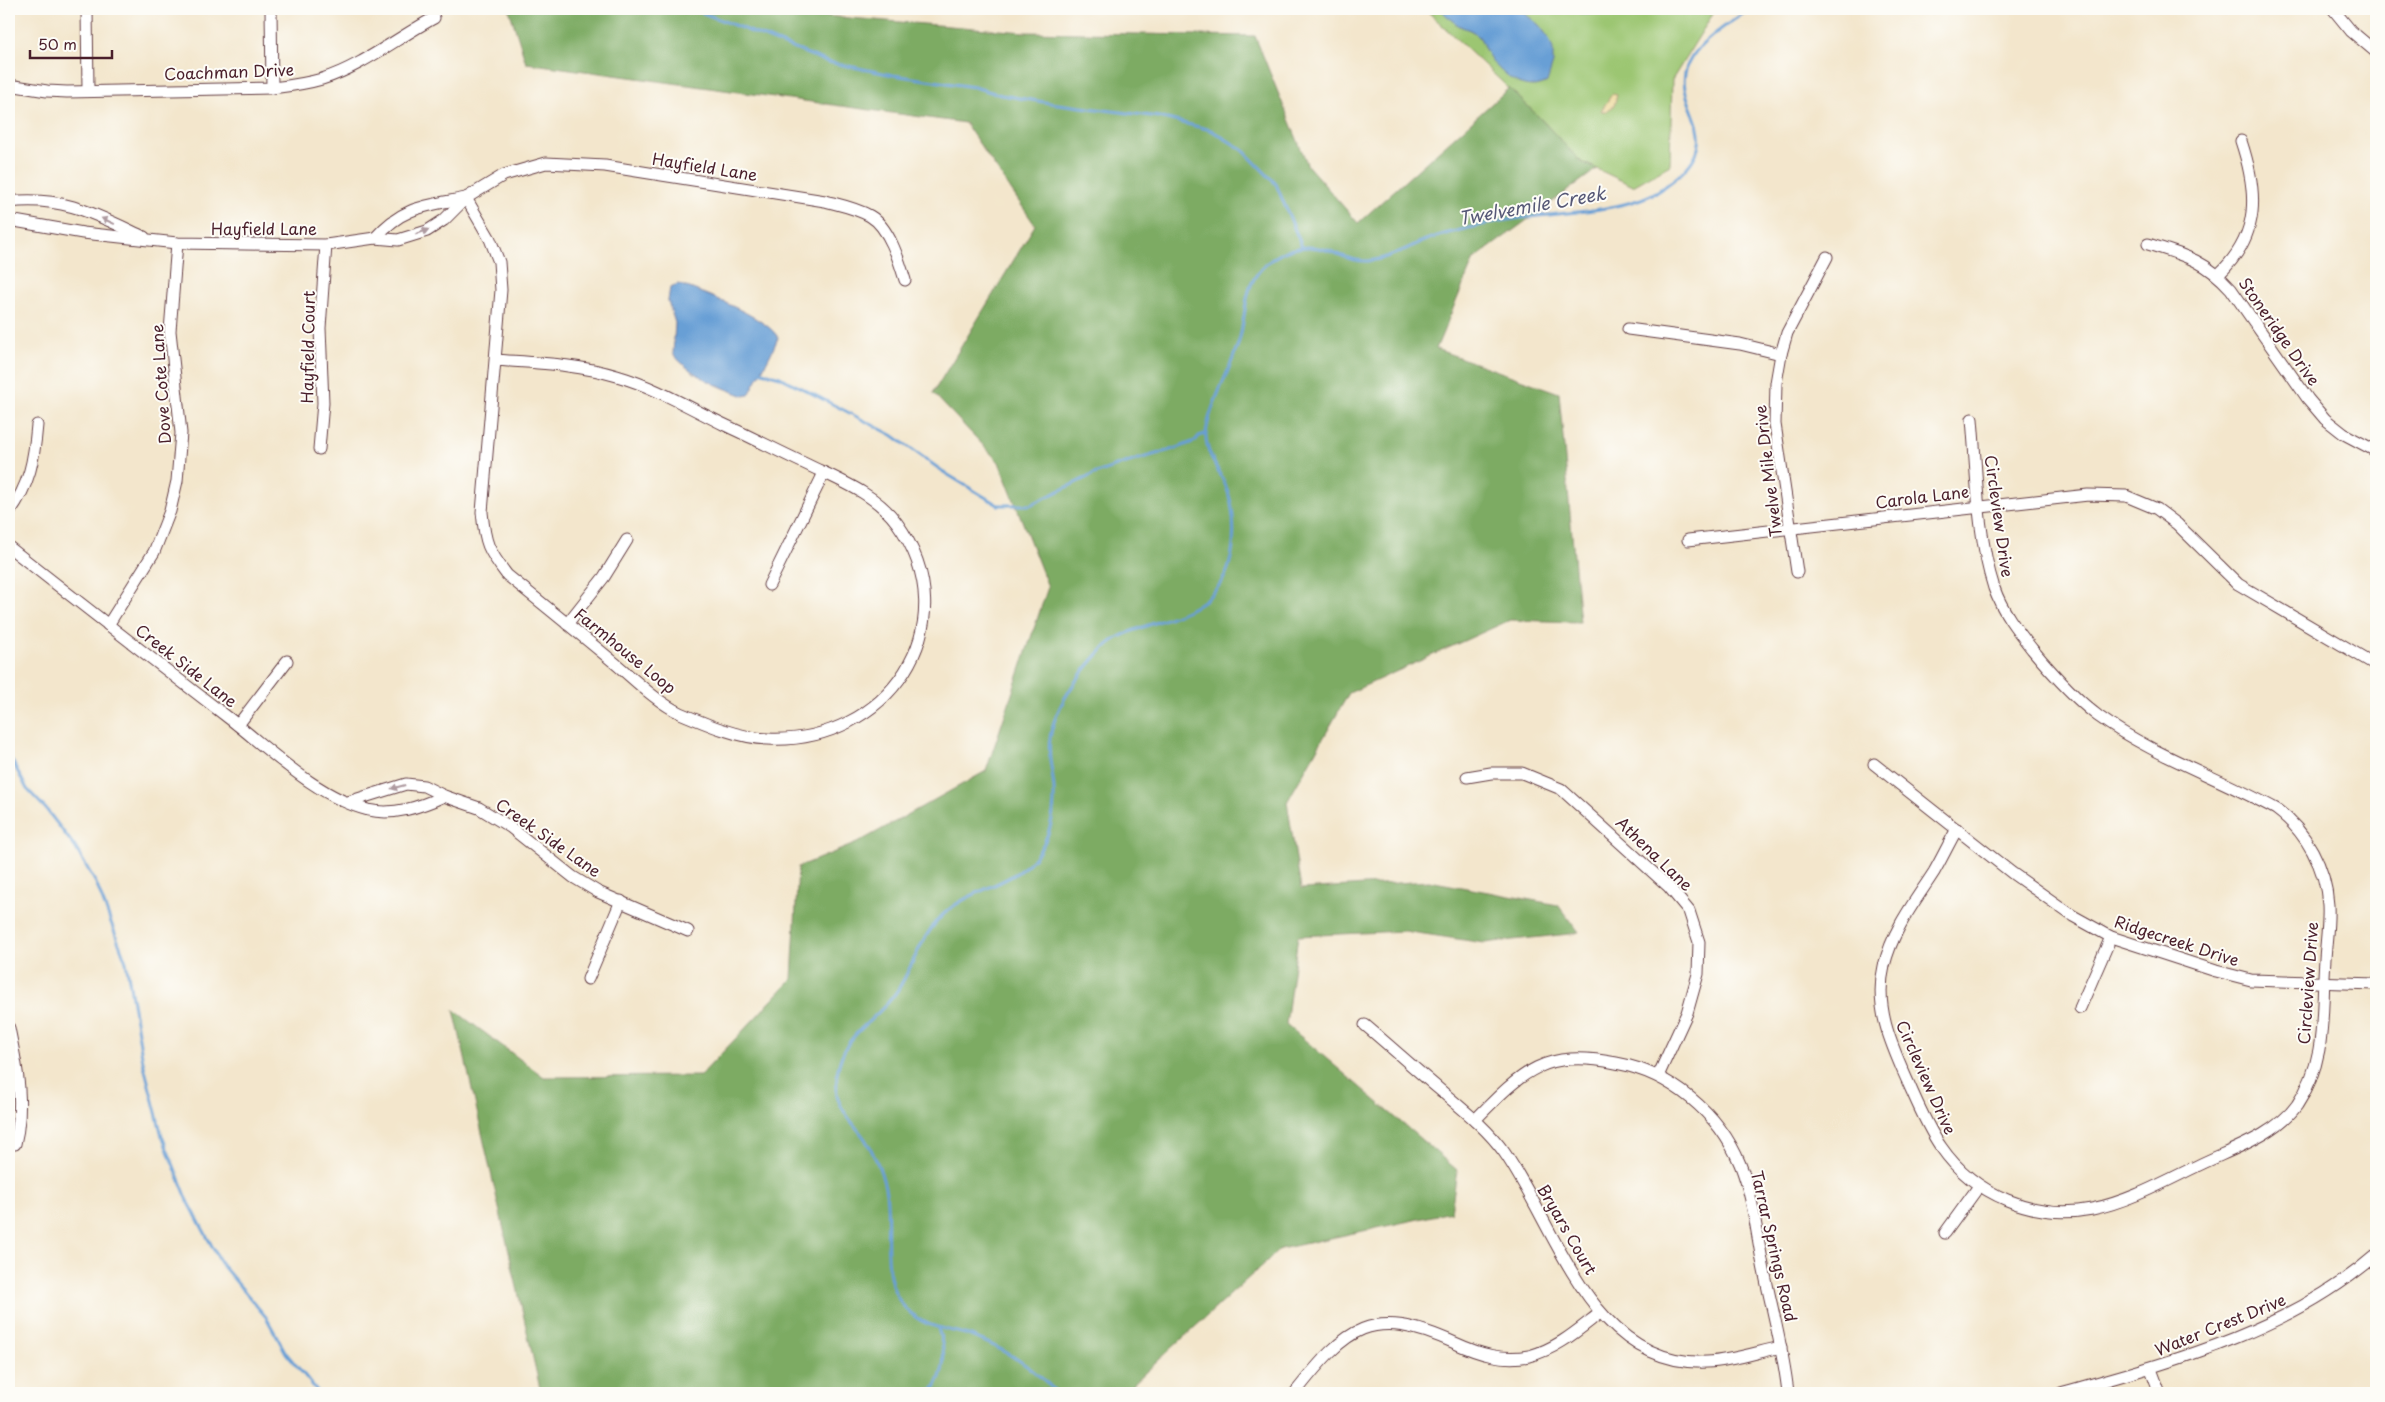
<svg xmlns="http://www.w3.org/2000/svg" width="2385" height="1402" font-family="'Playpen Sans',sans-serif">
<rect width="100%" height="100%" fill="#fdfcf7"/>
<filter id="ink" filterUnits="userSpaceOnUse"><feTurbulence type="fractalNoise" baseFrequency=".02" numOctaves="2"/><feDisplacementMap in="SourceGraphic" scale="10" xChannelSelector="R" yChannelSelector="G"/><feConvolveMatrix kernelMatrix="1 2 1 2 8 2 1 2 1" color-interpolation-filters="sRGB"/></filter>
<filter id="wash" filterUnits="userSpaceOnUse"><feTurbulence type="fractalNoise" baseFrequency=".0096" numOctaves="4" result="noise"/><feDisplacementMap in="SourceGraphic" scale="20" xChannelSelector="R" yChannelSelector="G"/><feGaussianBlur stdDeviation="1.12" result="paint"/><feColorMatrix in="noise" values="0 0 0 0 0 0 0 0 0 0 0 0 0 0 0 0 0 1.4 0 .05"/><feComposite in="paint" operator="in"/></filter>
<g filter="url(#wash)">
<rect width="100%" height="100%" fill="#f3e6cc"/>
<path fill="#9cc672" stroke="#73724e" d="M1425 9H1440C1445 14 1452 21 1458 25 1465 29 1472 29 1478 36 1483 40 1483 47 1487 53 1499 72 1524 95 1547 82L1548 37 1539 25 1519 9H1572C1583 17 1593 15 1604 9H1716L1672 80 1670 165 1633 186 1580 161 1537 115Z"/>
<polygon fill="#7dab64" stroke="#646548" points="509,9 787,9 800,14 1024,32 1255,36 1308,166 1358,223 1509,88 1537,115 1580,161 1597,169 1474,259 1436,349 1559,393 1580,622 1510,620 1349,693 1287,802 1301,889 1429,881 1558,905 1579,933 1484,943 1404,931 1298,936 1286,1024 1457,1170 1451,1212 1280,1249 1135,1382 1129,1393 541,1393 454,1010 544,1077 700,1076 792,979 798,867 857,843 986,771 1048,587 999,462 933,393 1035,225 965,123 526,63"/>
<polygon fill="#eeda9e" stroke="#9c7c64" points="1612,94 1617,95 1614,106 1606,111 1601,111"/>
<g fill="#679fd5" stroke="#585f80">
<path d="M1440 9H1519L1539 25 1548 37 1553 49V63L1547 82C1523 95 1499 73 1487 53 1483 48 1483 40 1478 36 1472 29 1465 29 1458 25 1452 21 1445 14 1440 9Z"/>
<path d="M1572 9H1604C1593 15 1583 17 1572 9Z"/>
<path d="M678 284C698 290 772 320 778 338 770 358 759 375 749 395L744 396C716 385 693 377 673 354L675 323 668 301 670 287Z"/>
</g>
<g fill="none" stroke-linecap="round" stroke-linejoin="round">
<g stroke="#679fd5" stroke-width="3">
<polyline points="693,9 828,62 893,75 974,87 1001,95 1050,103 1159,117 1211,130 1243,150 1276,184 1302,247"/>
<polyline points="759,371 780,377 892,435 945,473 998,505 1030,505 1094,474 1122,464 1180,447 1195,441 1199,436 1206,434"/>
<polyline points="9,755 27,789 46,809 75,847 96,883 126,962 143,1062 162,1136 188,1201 222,1265 266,1317 286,1353 319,1393"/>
<path d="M931 1393C947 1372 946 1352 938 1328"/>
<path d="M1057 1393C1034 1368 1003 1348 971 1336 951 1329 930 1329 913 1315 874 1286 894 1227 885 1187 881 1170 874 1153 865 1139 855 1125 841 1112 837 1095 836 1091 837 1078 837 1074 843 1031 876 1023 897 991 914 965 921 934 946 912 972 889 1011 885 1034 858 1050 840 1055 813 1054 789 1053 772 1047 755 1050 738 1054 713 1067 692 1082 673 1093 660 1104 645 1119 637 1155 618 1204 617 1225 576 1237 551 1236 509 1225 484 1218 469 1206 453 1206 436 1207 408 1233 367 1240 337 1246 315 1244 287 1261 269 1279 250 1302 242 1327 250 1340 254 1352 262 1367 261 1387 260 1408 247 1426 240 1445 233 1466 229 1486 224 1536 212 1593 216 1641 199 1654 195 1665 187 1676 178 1731 133 1669 105 1688 64 1697 43 1731 22 1750 9"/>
</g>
</g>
</g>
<g filter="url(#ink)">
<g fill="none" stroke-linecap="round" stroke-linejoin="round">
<defs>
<g id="minor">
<polyline points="87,9 88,90"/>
<polyline points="271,9 272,88"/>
<polyline points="2333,9 2351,31 2376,52"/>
<path d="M9 85 47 91 67 92 272 88C289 86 305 84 322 79 361 67 397 38 434 18"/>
<path d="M466 198 490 239 499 262 501 290 482 512C485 544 488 550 507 575 544 605 580 634 616 664 636 681 657 702 680 713 706 724 739 738 768 739 886 745 971 626 897 523 876 494 839 480 808 465 780 452 753 438 725 425 690 408 655 387 617 376 578 364 536 363 495 360"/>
<path d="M9 202C62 195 97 215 144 237"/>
<path d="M9 220 83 233 177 243 326 245 375 238 398 240 427 231 444 220 466 198 504 175 546 163 605 166 825 201C840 205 856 208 870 216 889 227 899 260 905 280"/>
<path d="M375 238C403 206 426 206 466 198"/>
<path d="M2148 244C2184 255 2205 260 2231 289L2308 399 2325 419 2344 434 2376 451"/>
<path d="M2218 275C2261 235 2258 192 2241 141"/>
<polyline points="1628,329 1740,344 1781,354"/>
<polyline points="319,449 323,403 320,328 326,245"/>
<path d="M9 513C30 484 34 460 37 425"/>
<polyline points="1688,540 2088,495 2126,496 2157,509 2177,524 2238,584 2376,665"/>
<path d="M9 547C82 605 156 662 230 719 270 750 317 797 368 810 394 816 420 807 444 796"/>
<polyline points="1797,572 1775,424 1776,383 1781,354 1787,333 1827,257"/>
<polyline points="769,585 824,473"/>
<polyline points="567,624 604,577 627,540"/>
<polyline points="108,625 154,552 170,511 177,481 181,433 170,331 177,243"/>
<polyline points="238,725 287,661"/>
<polyline points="1874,764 2012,873 2073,916 2111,937 2216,971 2251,980 2376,984"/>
<polyline points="1467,777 1491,773 1522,773 1561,789 1669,887 1689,911 1699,942 1698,974 1687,1013 1658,1076"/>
<polyline points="348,802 406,784 424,786 444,796 479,808 510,827 573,877 598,892 688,931"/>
<path d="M1957 829C1949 843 1942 858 1934 872 1914 903 1893 929 1884 966 1874 1007 1891 1044 1907 1080 1917 1102 1927 1127 1941 1147 1974 1195 2035 1220 2092 1209 2128 1202 2164 1182 2197 1166 2229 1150 2275 1136 2297 1105 2328 1059 2321 1011 2325 959 2326 942 2329 923 2328 905 2326 868 2306 831 2276 809 2218 777 2152 755 2098 716 2073 697 2052 673 2032 649 2017 630 2002 611 1994 588 1977 535 1977 475 1972 419"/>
<polyline points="588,979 621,901"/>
<polyline points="2080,1008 2111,937"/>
<path d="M1365 1025C1390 1046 1414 1068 1439 1089 1462 1109 1486 1127 1504 1152 1558 1229 1591 1367 1707 1362 1732 1361 1757 1352 1781 1347"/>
<path d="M9 1028C17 1067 25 1104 15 1144L9 1143"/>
<path d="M1475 1120C1523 1071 1544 1049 1616 1063 1671 1073 1719 1113 1740 1164 1754 1198 1757 1239 1765 1275 1773 1314 1784 1353 1788 1393"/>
<polyline points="1945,1233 1979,1186"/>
<polyline points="2151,1369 2160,1393"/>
<path d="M1295 1393C1347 1327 1371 1305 1455 1343 1479 1354 1502 1361 1529 1356 1557 1349 1578 1330 1600 1313"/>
<path d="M2061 1393C2171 1362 2288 1332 2376 1255"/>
</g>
</defs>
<use href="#minor" stroke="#633d43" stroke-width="13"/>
<use href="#minor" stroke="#fff" stroke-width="11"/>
</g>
<defs><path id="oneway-solid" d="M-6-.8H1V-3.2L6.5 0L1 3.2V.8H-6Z" transform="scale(1.25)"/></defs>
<g fill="#ae9aa0">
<use href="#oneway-solid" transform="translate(108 221) rotate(-156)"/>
<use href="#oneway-solid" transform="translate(422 232) rotate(-21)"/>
<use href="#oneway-solid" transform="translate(398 787) rotate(165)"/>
</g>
</g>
<g text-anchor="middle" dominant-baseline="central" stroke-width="4" stroke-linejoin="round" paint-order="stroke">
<g font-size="16" fill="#4a1f2b" stroke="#fdfcf7">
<text transform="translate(229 71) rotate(-2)">Coachman Drive</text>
<text transform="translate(705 166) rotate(9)">Hayfield Lane</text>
<text x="264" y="228">Hayfield Lane</text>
<text transform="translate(2280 331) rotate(55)">Stoneridge Drive</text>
<text transform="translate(307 347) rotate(-89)">Hayfield Court</text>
<text transform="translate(160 384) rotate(-94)">Dove Cote Lane</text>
<text transform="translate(1767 471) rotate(-97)">Twelve Mile Drive</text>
<text transform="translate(1922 496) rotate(-7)">Carola Lane</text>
<text transform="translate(2000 516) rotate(82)">Circleview Drive</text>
<text transform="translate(626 650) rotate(39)">Farmhouse Loop</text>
<text transform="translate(187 665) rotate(38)">Creek Side Lane</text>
<text transform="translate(549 837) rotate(35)">Creek Side Lane</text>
<text transform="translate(1655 853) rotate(44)">Athena Lane</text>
<text transform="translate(2177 940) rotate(18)">Ridgecreek Drive</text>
<text transform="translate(2307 983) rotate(-86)">Circleview Drive</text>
<text transform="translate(1927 1077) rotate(66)">Circleview Drive</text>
<text transform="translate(1568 1229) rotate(60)">Bryars Court</text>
<text transform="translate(1775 1246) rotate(77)">Tarrar Springs Road</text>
<text transform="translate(2220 1324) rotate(-22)">Water Crest Drive</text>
</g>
<g font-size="18" font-style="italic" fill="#575977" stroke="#fdfcf7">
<text transform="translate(1532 205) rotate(-10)">Twelvemile Creek</text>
</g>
</g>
<rect width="2385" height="1402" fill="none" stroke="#fdfcf7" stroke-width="30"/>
<path d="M30 50v8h82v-8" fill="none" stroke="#4a1f2b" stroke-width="2.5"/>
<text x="38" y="50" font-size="15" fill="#4a1f2b" stroke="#fdfcf7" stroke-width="4" paint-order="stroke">50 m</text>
</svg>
